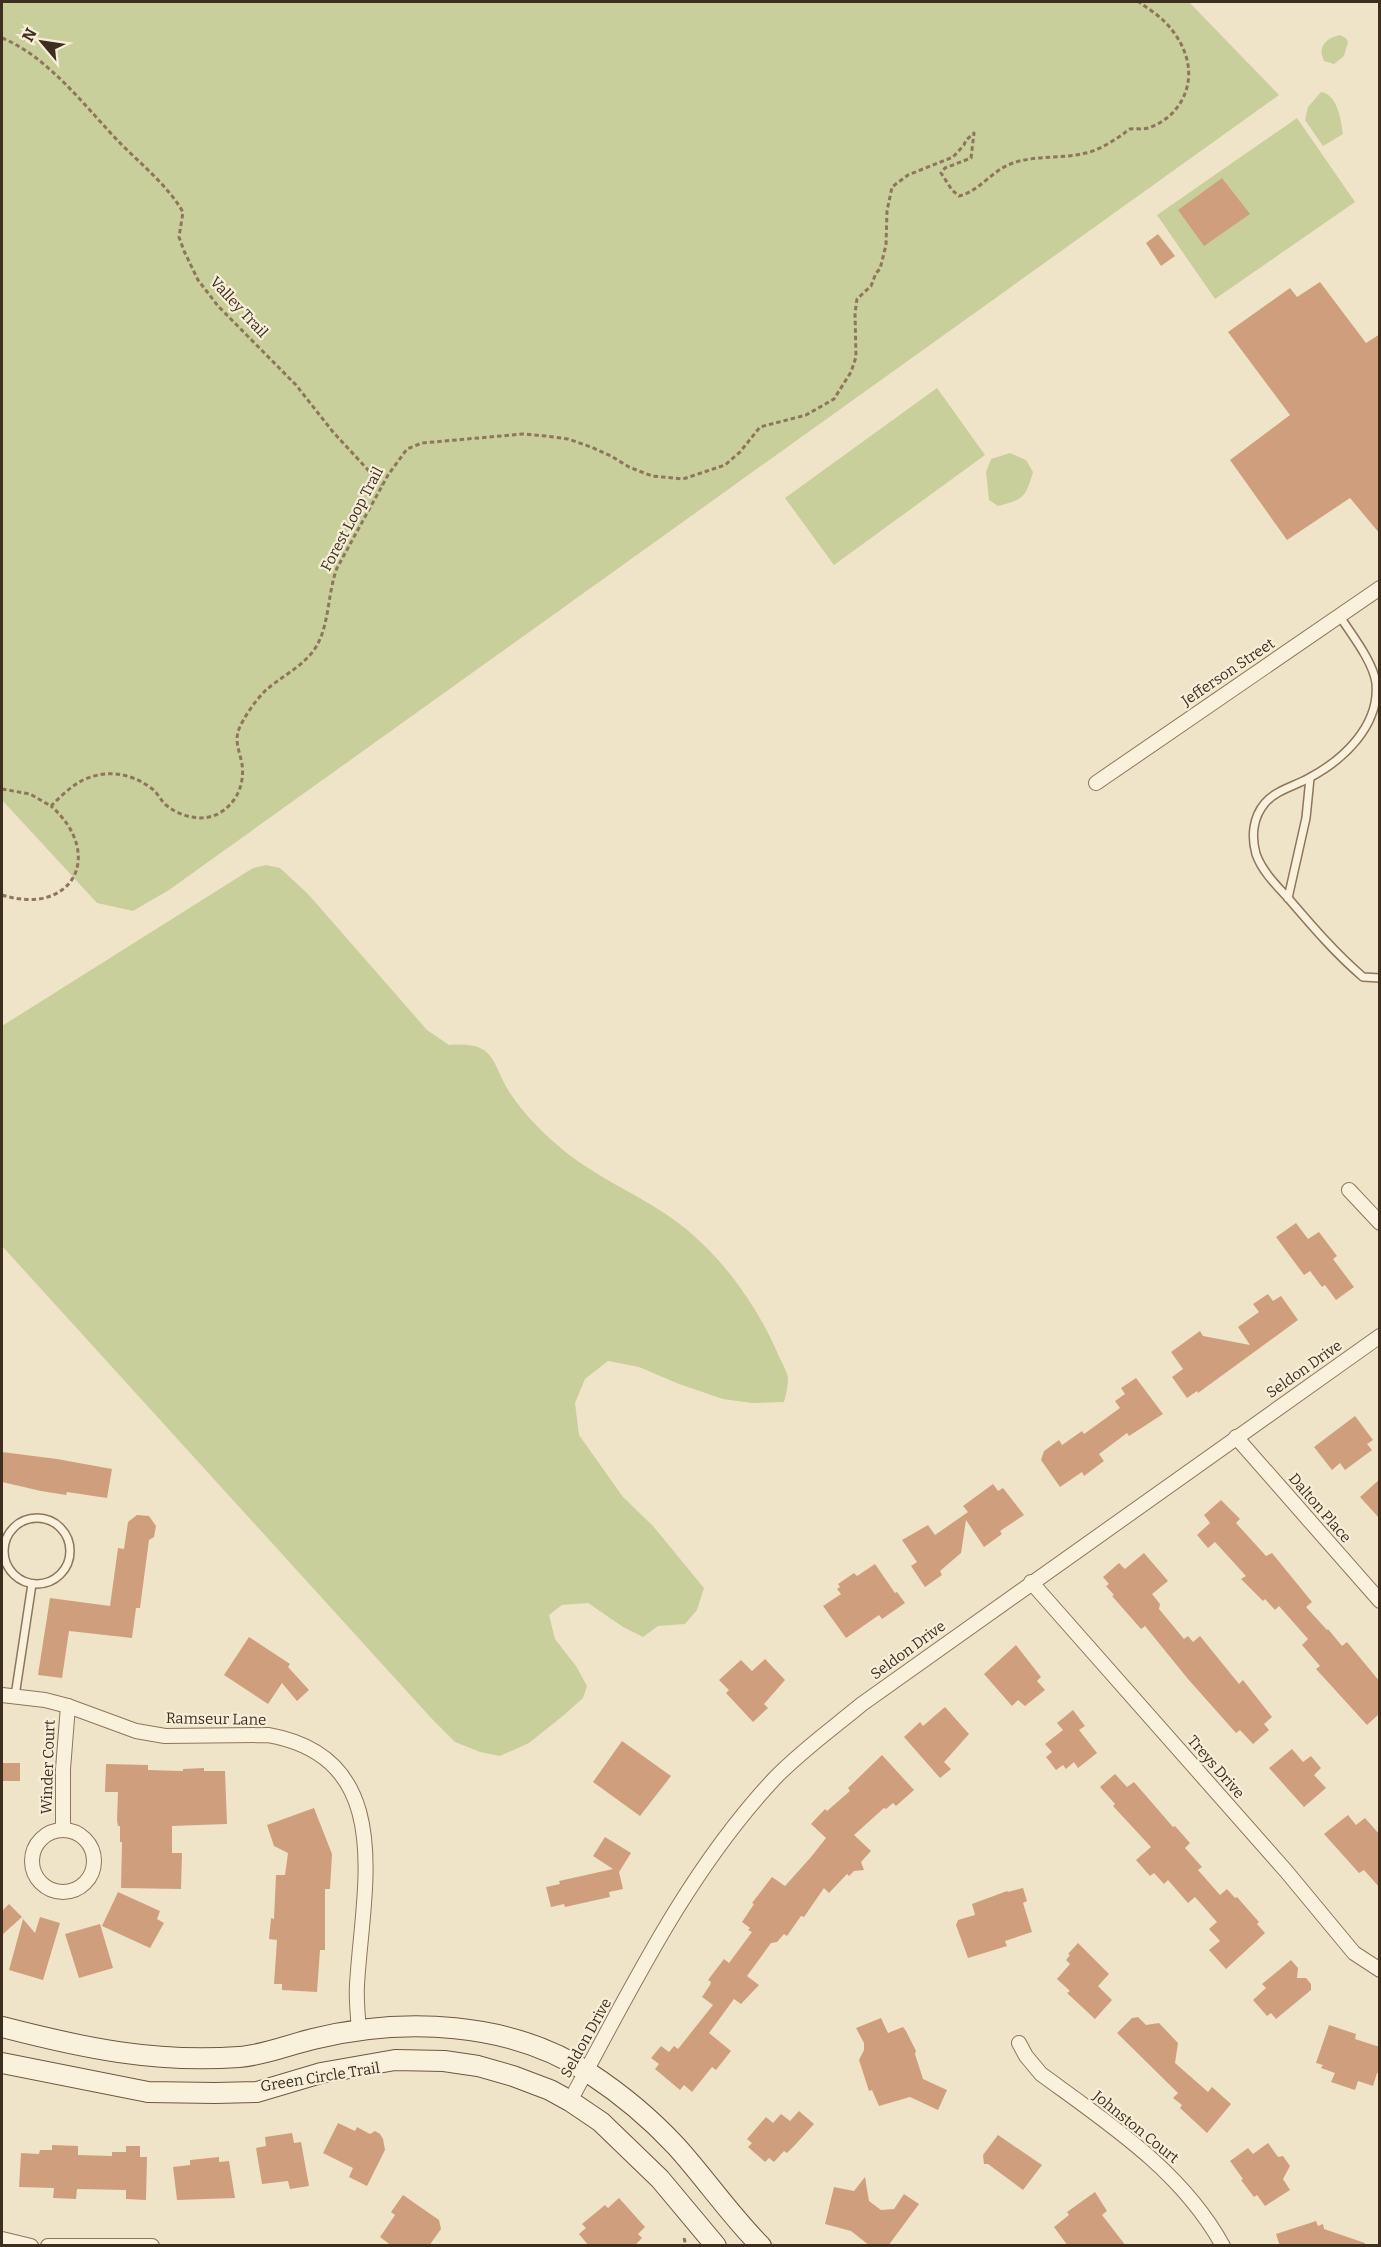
<svg xmlns="http://www.w3.org/2000/svg" width="1381" height="2247" font-family="Bitter,serif">
<rect width="100%" height="100%" fill="#f0e4c8"/>
<g fill="#c9cf9b">
<polygon points="2,2 1189,2 1279,95 169,890 133,911 97,903 2,800"/>
<path d="M1340 35 1346 38 1348 42 1344 56 1334 64 1324 61C1317 47 1326 38 1340 35Z"/>
<path d="M1321 92C1338 95 1341 120 1343 134L1323 146 1305 120 1308 107Z"/>
<polygon points="1297,118 1355,202 1215,299 1157,215"/>
<polygon points="937,388 985,455 834,565 785,498"/>
<path d="M1010 453 1026 460 1033 472C1026 496 1024 500 998 506L989 500 986 472 991 459Z"/>
<path d="M266 865 280 868 308 894 427 1030 449 1045C499 1041 490 1064 512 1096 522 1111 541 1131 555 1143 590 1175 635 1192 673 1219 719 1252 756 1303 778 1354 781 1362 788 1372 788 1379 788 1386 786 1395 784 1402L752 1403 723 1399 679 1384 639 1367 608 1361 585 1379 575 1403 579 1435 623 1497 653 1526 704 1588 697 1610 685 1624 658 1626 643 1637 623 1627 588 1603 562 1605 549 1615 555 1639 576 1666 587 1686 583 1698 564 1715 529 1743 500 1756 480 1752 455 1742 432 1719 2 1246V1026L253 868Z"/>
</g>
<g fill="#cf9f7d">
<polygon points="1222,178 1250,214 1204,246 1178,210"/>
<polygon points="1158,234 1175,256 1161,266 1146,243"/>
<polygon points="1320,282 1366,343 1380,334 1380,534 1350,498 1287,540 1230,460 1290,415 1228,332 1290,288 1297,297"/>
<polygon points="1296,1223 1308,1239 1319,1232 1337,1256 1333,1259 1354,1287 1336,1300 1325,1285 1322,1287 1310,1271 1304,1275 1276,1237"/>
<polygon points="1268,1294 1273,1301 1281,1296 1298,1320 1198,1393 1197,1391 1187,1398 1172,1377 1183,1369 1171,1352 1200,1331 1203,1336 1250,1345 1238,1327 1259,1312 1253,1304"/>
<polygon points="1136,1378 1163,1414 1129,1436 1127,1433 1099,1454 1104,1461 1084,1476 1082,1472 1060,1487 1041,1460 1044,1451 1059,1440 1062,1445 1082,1431 1084,1434 1120,1408 1115,1401 1125,1394 1121,1388"/>
<polygon points="1355,1416 1373,1440 1367,1444 1372,1450 1345,1470 1340,1463 1332,1470 1314,1447"/>
<polygon points="2,1452 57,1459 112,1469 107,1498 67,1492 66,1495 41,1491 2,1482"/>
<polygon points="1380,1479 1380,1519 1360,1497"/>
<polygon points="993,1484 998,1491 1003,1488 1024,1515 1000,1531 1002,1534 984,1547 966,1520 961,1553 940,1571 942,1575 925,1587 911,1566 917,1562 902,1540 928,1525 935,1535 968,1512 963,1506"/>
<polygon points="1221,1500 1240,1519 1236,1523 1266,1556 1272,1553 1312,1602 1306,1607 1327,1630 1328,1629 1342,1646 1347,1642 1380,1682 1380,1713 1367,1725 1316,1669 1320,1666 1302,1645 1308,1639 1279,1606 1275,1610 1265,1599 1263,1601 1241,1579 1246,1576 1215,1542 1208,1548 1197,1535 1210,1523 1204,1515"/>
<polygon points="137,1515 149,1516 156,1526 154,1537 149,1540 140,1608 136,1608 132,1638 69,1631 62,1678 38,1675 50,1598 110,1606 118,1548 124,1549 128,1522"/>
<polygon points="1144,1553 1168,1581 1152,1594 1160,1604 1159,1609 1184,1639 1188,1636 1193,1642 1200,1636 1239,1684 1243,1680 1272,1717 1264,1724 1269,1730 1253,1744 1240,1730 1236,1733 1188,1679 1145,1626 1141,1629 1112,1596 1114,1595 1106,1586 1109,1584 1103,1577 1119,1563 1125,1569"/>
<polygon points="875,1564 895,1593 897,1592 905,1603 882,1619 879,1615 846,1638 823,1606 841,1594 837,1589 840,1587 838,1584 854,1573 857,1576"/>
<polygon points="249,1637 290,1664 288,1667 309,1690 297,1701 282,1683 268,1704 224,1675"/>
<polygon points="1016,1645 1041,1677 1037,1681 1045,1690 1025,1706 1018,1700 1012,1706 984,1674"/>
<polygon points="765,1659 785,1680 764,1704 768,1708 753,1722 726,1693 729,1690 719,1680 741,1660 752,1671"/>
<polygon points="945,1707 969,1734 944,1762 951,1769 940,1778 904,1737 920,1722 923,1726"/>
<polygon points="1073,1710 1085,1726 1079,1730 1097,1753 1078,1768 1074,1762 1066,1769 1063,1765 1056,1770 1046,1757 1052,1752 1045,1744 1063,1730 1057,1723"/>
<polygon points="622,1741 671,1776 640,1816 593,1782"/>
<polygon points="1292,1749 1303,1762 1311,1756 1321,1768 1314,1775 1326,1788 1304,1807 1269,1768"/>
<polygon points="882,1755 914,1790 896,1806 893,1803 886,1809 884,1808 854,1835 871,1851 861,1862 864,1870 854,1871 849,1876 847,1874 829,1893 824,1888 804,1917 801,1916 787,1936 784,1934 777,1942 771,1943 747,1976 759,1985 741,2004 734,1999 709,2033 731,2051 716,2070 712,2067 692,2092 684,2085 680,2090 655,2069 659,2064 651,2058 661,2046 669,2052 674,2046 678,2049 713,2005 702,1997 710,1985 711,1982 708,1980 724,1959 729,1963 752,1932 748,1930 750,1928 742,1922 754,1904 752,1903 772,1877 785,1886 811,1857 826,1838 811,1824 825,1809 827,1811 850,1791 848,1788"/>
<rect x="2" y="1763" width="18" height="18"/>
<polygon points="106,1764 148,1765 148,1770 183,1771 183,1769 204,1768 204,1771 225,1771 227,1824 172,1826 172,1853 182,1853 181,1889 121,1888 122,1842 120,1842 120,1826 118,1826 117,1820 118,1792 105,1792"/>
<polygon points="1115,1774 1127,1787 1134,1782 1173,1827 1175,1826 1190,1843 1185,1848 1202,1867 1198,1870 1220,1895 1227,1889 1235,1898 1237,1897 1259,1922 1257,1924 1265,1933 1226,1969 1209,1950 1220,1941 1209,1929 1217,1922 1195,1897 1188,1903 1168,1880 1164,1884 1154,1873 1150,1876 1136,1860 1151,1847 1113,1806 1115,1804 1100,1787"/>
<polygon points="314,1808 332,1854 330,1889 325,1889 325,1950 320,1950 317,1992 282,1990 282,1984 274,1984 277,1940 269,1939 271,1918 274,1919 276,1875 285,1875 288,1853 274,1846 267,1825"/>
<polygon points="1348,1815 1356,1825 1365,1818 1380,1835 1380,1888 1364,1870 1359,1873 1324,1834"/>
<polygon points="605,1837 631,1853 619,1872 623,1889 609,1892 610,1897 565,1907 564,1904 551,1907 546,1887 560,1884 559,1881 613,1869 593,1856"/>
<polygon points="1023,1888 1027,1901 1023,1903 1032,1932 1005,1941 1007,1946 968,1958 956,1925 958,1920 975,1915 972,1904 1007,1891 1008,1892"/>
<polygon points="118,1892 160,1911 157,1919 164,1923 150,1948 102,1926"/>
<polygon points="9,1904 22,1917 2,1935 2,1911"/>
<polygon points="40,1917 60,1923 43,1980 9,1970 23,1919 35,1933"/>
<polygon points="100,1924 113,1968 79,1978 65,1934"/>
<polygon points="1078,1943 1109,1974 1098,1986 1112,2000 1095,2019 1067,1993 1070,1991 1057,1979 1070,1964 1066,1960 1070,1955 1068,1954"/>
<polygon points="1291,1960 1298,1968 1297,1978 1306,1978 1311,1984 1311,1990 1276,2019 1271,2013 1267,2016 1253,2000 1266,1988 1262,1984"/>
<polygon points="1138,2017 1146,2025 1159,2023 1178,2043 1175,2063 1208,2092 1212,2087 1231,2104 1207,2133 1180,2108 1182,2105 1173,2098 1178,2093 1117,2033 1132,2018"/>
<polygon points="881,2018 888,2033 903,2027 906,2031 916,2051 915,2054 923,2079 947,2090 938,2110 910,2097 879,2106 872,2090 869,2091 859,2060 864,2050 864,2043 856,2028"/>
<polygon points="1329,2025 1356,2034 1355,2039 1380,2047 1380,2073 1377,2073 1373,2086 1358,2081 1355,2090 1331,2082 1335,2073 1321,2068 1323,2065 1316,2063"/>
<polygon points="799,2111 814,2124 795,2145 787,2153 784,2151 774,2162 769,2158 765,2162 748,2147 752,2143 747,2139 766,2117 773,2123 781,2114 790,2121"/>
<polygon points="338,2123 355,2131 357,2127 370,2134 375,2131 380,2134 383,2139 385,2150 367,2186 349,2177 353,2168 323,2153"/>
<polygon points="292,2133 294,2143 301,2142 309,2186 290,2189 288,2181 262,2184 256,2148 266,2146 265,2137"/>
<polygon points="998,2135 1042,2165 1023,2190 988,2164 984,2164 983,2155"/>
<polygon points="1268,2143 1278,2157 1283,2156 1290,2166 1283,2179 1290,2190 1265,2206 1257,2195 1254,2197 1241,2180 1243,2179 1230,2161 1248,2148 1253,2154"/>
<polygon points="52,2145 78,2146 78,2155 112,2156 112,2152 126,2152 126,2146 140,2146 140,2157 147,2157 146,2200 126,2199 126,2190 77,2189 76,2199 53,2198 54,2188 19,2187 21,2153 39,2154 40,2150 52,2150"/>
<polygon points="219,2157 219,2162 229,2161 235,2198 177,2200 173,2167 190,2165 190,2160"/>
<polygon points="865,2177 869,2201 881,2210 894,2209 904,2194 919,2204 888,2246 870,2246 851,2231 825,2224 834,2187 854,2191"/>
<polygon points="1095,2192 1107,2211 1102,2215 1126,2246 1068,2246 1054,2227 1069,2215 1067,2212"/>
<polygon points="403,2195 439,2220 441,2229 429,2246 392,2246 380,2237 395,2215 391,2212"/>
<polygon points="619,2198 645,2227 638,2234 642,2238 634,2246 589,2246 579,2234 586,2228 582,2224 605,2205 608,2208"/>
<polygon points="1316,2221 1318,2226 1323,2224 1324,2229 1365,2243 1364,2246 1280,2246 1276,2234"/>
</g>
<g fill="none" stroke-linecap="round" stroke-linejoin="round">
<defs>
<g id="lane">
<path d="M1339 615C1351 634 1373 661 1376 683 1380 726 1343 760 1309 778 1295 786 1276 790 1265 803 1253 817 1251 836 1256 854 1262 871 1276 885 1288 898 1312 926 1335 953 1363 977L1380 978"/>
<polyline points="1288,898 1306,818 1310,778"/>
<circle cx="37" cy="1551" r="33"/>
<polyline points="15,1696 32,1584"/>
</g>
<g id="street">
<polyline points="1096,783 1380,588"/>
<polyline points="1349,1190 1380,1223"/>
<polyline points="1236,1437 1380,1601"/>
<polyline points="1031,1582 1286,1871 1354,1953 1380,1970"/>
<path d="M2 1695 45 1700 68 1706 136 1731 165 1736 268 1735C399 1758 362 1891 357 1985 356 2000 358 2016 359 2031"/>
<polyline points="63,1830 63,1769 68,1706"/>
<circle cx="63" cy="1861" r="31"/>
<path d="M1019 2043 1026 2056 1041 2074C1108 2123 1182 2171 1223 2246"/>
<path d="M570 2101C631 1989 687 1872 775 1778 801 1751 833 1728 862 1704L1380 1336"/>
<polyline points="2,2239 31,2246"/>
<polyline points="48,2246 152,2246"/>
</g>
<g id="secondary">
<path d="M2 2027C83 2048 154 2063 239 2057 265 2055 288 2045 313 2039 403 2017 510 2021 589 2073 621 2094 650 2118 676 2146 705 2178 730 2215 761 2246"/>
<polyline points="2,2063 148,2092 215,2093 257,2092 321,2073 395,2060 444,2061 478,2066 513,2076 550,2090 570,2101 601,2122 660,2179 716,2246"/>
</g>
</defs>
<use href="#lane" stroke="#8d765c" stroke-width="10"/>
<use href="#street" stroke="#8d765c" stroke-width="16"/>
<use href="#secondary" stroke="#6f573f" stroke-width="22"/>
<g stroke="#8d765c" stroke-width="3" stroke-dasharray="4.5 3" stroke-linecap="butt">
<path d="M2 38C49 57 86 108 121 144 143 166 167 185 183 212L179 237 184 251 198 280 218 306 296 385 333 432 382 485"/>
<path d="M2 789 30 794 51 806C60 797 71 786 83 780 107 769 131 773 151 788 158 793 161 801 166 805 181 817 201 822 218 814 236 804 245 785 242 764 240 752 234 742 239 729 244 717 255 701 265 691 280 677 301 668 314 650 330 627 327 594 337 568L388 475 407 449 422 443 523 434 546 436 568 439 591 447 611 456 629 467 652 476 683 479 725 465 740 452 760 427 806 415 834 399 851 372 856 357 855 313 857 299 871 286 876 273 880 269 886 245 887 211 892 187 908 175 953 157 964 145 966 140 974 133 971 158 945 168 941 173 952 190 959 196C980 191 992 170 1013 163 1036 155 1062 159 1086 153 1099 150 1111 142 1122 135 1125 133 1127 130 1130 129 1136 128 1142 130 1148 128 1163 123 1175 113 1182 100 1197 72 1185 42 1164 21 1157 14 1147 8 1139 2"/>
<path d="M2 895C72 917 106 855 51 806"/>
<polyline points="684,2238 686,2246"/>
</g>
<use href="#lane" stroke="#faf1dc" stroke-width="7"/>
<use href="#street" stroke="#faf1dc" stroke-width="14"/>
<use href="#secondary" stroke="#faf1dc" stroke-width="20"/>
</g>
<g text-anchor="middle" dominant-baseline="central" stroke-width="4.5" stroke-linejoin="round" paint-order="stroke">
<g font-size="15" fill="#3d2e20" stroke="#f7eed8">
<text transform="translate(239 307) rotate(47)">Valley Trail</text>
<text transform="translate(352 519) rotate(-62)">Forest Loop Trail</text>
<text transform="translate(1228 672) rotate(-34)">Jefferson Street</text>
<text transform="translate(1304 1369) rotate(-35)">Seldon Drive</text>
<text transform="translate(1320 1508) rotate(49)">Dalton Place</text>
<text transform="translate(908 1650) rotate(-36)">Seldon Drive</text>
<text transform="translate(216 1719) rotate(1)">Ramseur Lane</text>
<text transform="translate(48 1767) rotate(-88)">Winder Court</text>
<text transform="translate(1216 1767) rotate(49)">Treys Drive</text>
<text transform="translate(586 2038) rotate(-61)">Seldon Drive</text>
<text transform="translate(320 2077) rotate(-9)">Green Circle Trail</text>
<text transform="translate(1136 2127) rotate(39)">Johnston Court</text>
</g>
</g>
<rect width="1381" height="2247" fill="none" stroke="#3d2e20" stroke-width="6"/>
<g transform="translate(42 42) rotate(299)" stroke="#f7eed8" stroke-width="4.5" paint-order="stroke">
<path d="M0-4.5L10 22L0 15L-10 22Z" fill="#3d2e20"/>
<text y="-9" font-size="16" font-weight="bold" text-anchor="middle" fill="#3d2e20">N</text>
</g>
</svg>
